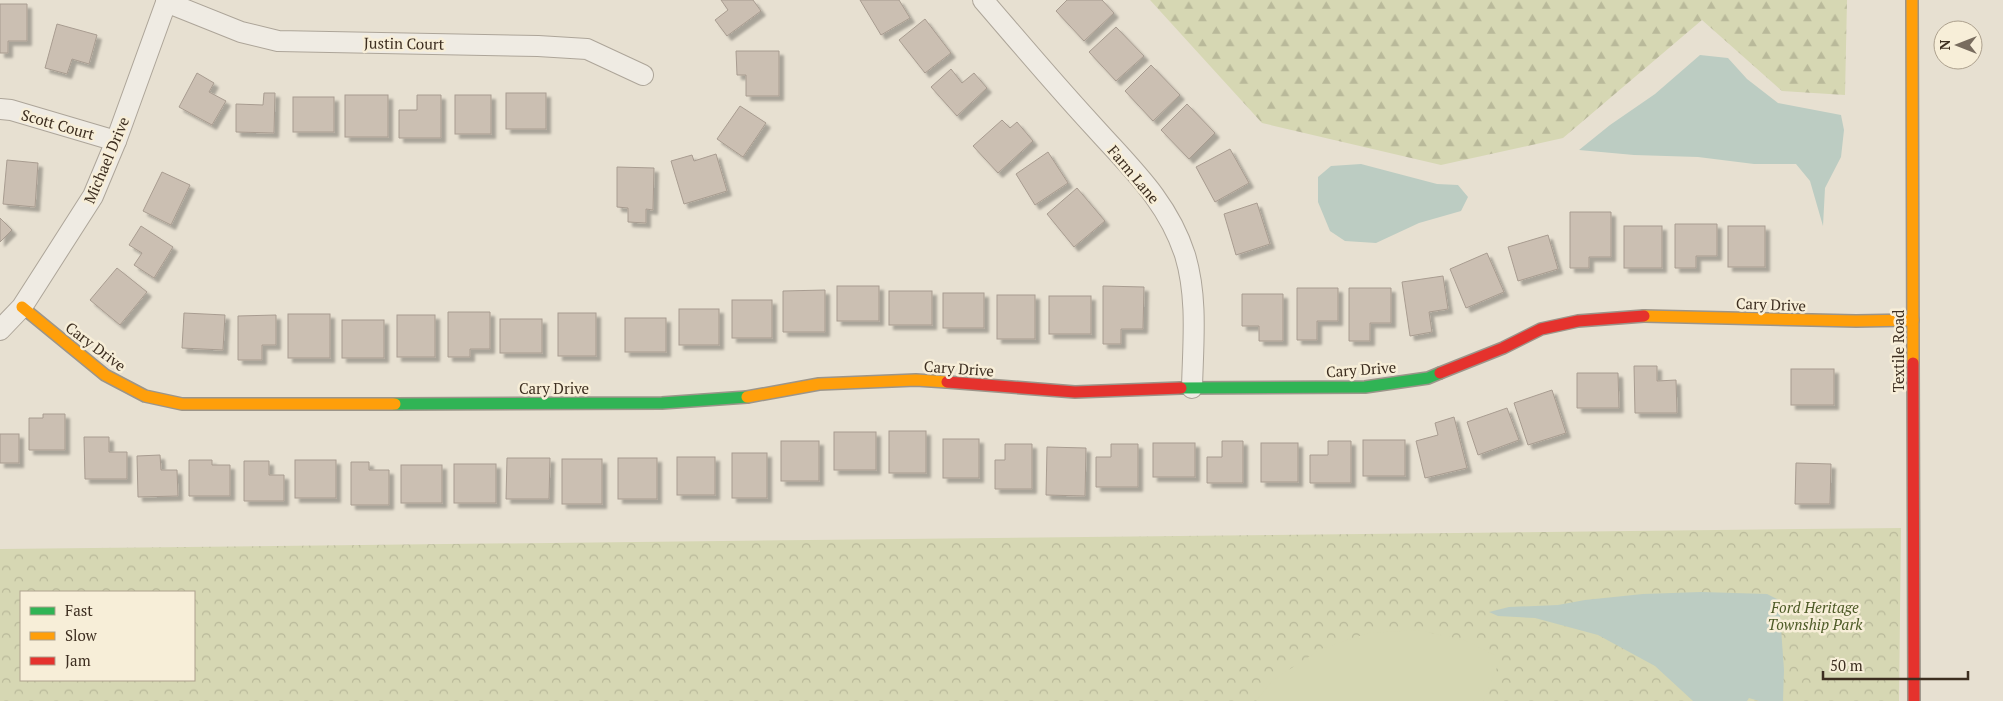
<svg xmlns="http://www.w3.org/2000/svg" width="2003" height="701" font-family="'PT Serif',serif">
<defs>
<pattern id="forest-firs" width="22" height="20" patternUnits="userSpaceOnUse" patternTransform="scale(1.25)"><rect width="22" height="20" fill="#d6d7b3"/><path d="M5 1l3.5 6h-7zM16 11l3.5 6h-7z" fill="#b9b99a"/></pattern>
<pattern id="park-crowns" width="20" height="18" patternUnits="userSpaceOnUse" patternTransform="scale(1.25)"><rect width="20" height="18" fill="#d6d7b3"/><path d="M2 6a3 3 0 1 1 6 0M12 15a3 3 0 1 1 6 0" fill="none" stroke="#b9b99a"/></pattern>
<filter id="shadow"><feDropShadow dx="4.5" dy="4.5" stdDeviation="1" flood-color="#0004"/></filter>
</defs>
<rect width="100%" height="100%" fill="#e7e0d1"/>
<polygon fill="url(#forest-firs)" points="1150,0 1847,0 1845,95 1782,91 1702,20 1563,138 1441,165 1262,123"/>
<path fill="url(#park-crowns)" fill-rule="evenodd" d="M1901 528 1899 701H0V549ZM21 592H194V680H21Z"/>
<polygon fill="#d6d7b3" points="1417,630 1464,640 1501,658 1483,701 1256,701 1273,680 1321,649 1368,633"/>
<g fill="#bcccc2">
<polygon points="1700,55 1728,58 1747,79 1778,103 1841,115 1844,130 1841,157 1825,188 1823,226 1810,181 1796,164 1754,164 1698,157 1634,155 1579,150 1610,125 1655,94"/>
<polygon points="1361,164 1437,184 1458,185 1468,197 1461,211 1419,223 1376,243 1345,241 1330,231 1318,202 1318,177 1331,166"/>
<polygon points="1701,592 1767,594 1779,600 1784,670 1783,701 1759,701 1749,698 1747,701 1693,701 1655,666 1598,635 1535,618 1498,616 1489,612 1509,607 1558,605 1585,600 1643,594"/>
</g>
<g fill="#cbbfb2" stroke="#a89c90" filter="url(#shadow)">
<polygon points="721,0 753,0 761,11 727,36 715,20 728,10"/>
<polygon points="860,0 899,0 910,18 881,35"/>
<polygon points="1067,0 1102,0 1114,13 1084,41 1056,11"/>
<polygon points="0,4 27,4 27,41 8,41 8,53 0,53"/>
<polygon points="925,19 951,53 925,73 899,40"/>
<polygon points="57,24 97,35 89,64 72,59 67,74 45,68"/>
<polygon points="1116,27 1144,56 1116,81 1089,52"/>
<polygon points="736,51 779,51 779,96 746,96 746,75 737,75"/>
<polygon points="1151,65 1180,95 1153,121 1125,91"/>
<polygon points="951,69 962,83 974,73 987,88 957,116 931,87"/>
<polygon points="197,73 214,83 209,92 226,101 212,125 179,107"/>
<polygon points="264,93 275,93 274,133 236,132 236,104 263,105"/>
<rect x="506" y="93" width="40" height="36"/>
<rect x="345" y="95" width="43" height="42"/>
<polygon points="417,95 441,95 441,138 399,138 399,110 417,110"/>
<rect x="455" y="95" width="36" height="39"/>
<rect x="293" y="97" width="41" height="35"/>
<polygon points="1187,104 1215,133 1189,159 1161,130"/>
<polygon points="740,106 766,123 743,157 717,139"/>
<polygon points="1002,120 1010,128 1017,122 1033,141 998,173 973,146"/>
<polygon points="1230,149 1249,183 1215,202 1196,167"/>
<polygon points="1048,152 1068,183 1035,205 1016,174"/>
<polygon points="716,154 727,191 684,204 671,161 692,155 694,161"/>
<polygon points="7,160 38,163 35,207 3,204"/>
<polygon points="617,167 654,168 653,210 646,209 646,223 628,222 628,208 617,207"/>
<polygon points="162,172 190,185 171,225 143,211"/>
<polygon points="1077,188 1105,221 1074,247 1047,214"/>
<polygon points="1257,203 1270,244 1236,255 1224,214"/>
<polygon points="1570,212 1611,212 1611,257 1589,257 1589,268 1570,268"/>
<polygon points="0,218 12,230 0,242"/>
<polygon points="1675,224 1717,224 1717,256 1696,256 1696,268 1675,268"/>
<polygon points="141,226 173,247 154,278 134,265 142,253 129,245"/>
<rect x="1624" y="226" width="38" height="42"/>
<rect x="1728" y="226" width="37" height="41"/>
<polygon points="1548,235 1558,269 1518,281 1508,247"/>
<polygon points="1487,253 1504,292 1466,308 1450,269"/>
<polygon points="117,268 147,292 120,325 90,300"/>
<polygon points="1443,276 1448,309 1429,312 1432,332 1410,336 1402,282"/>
<rect x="837" y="286" width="42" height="35"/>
<polygon points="1103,286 1144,287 1143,329 1121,329 1121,344 1103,344"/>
<polygon points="1297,288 1338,288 1338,321 1317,321 1317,340 1297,340"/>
<polygon points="1349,288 1391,288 1391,323 1370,323 1370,341 1349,341"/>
<polygon points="825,290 825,332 783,332 783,291"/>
<rect x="889" y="291" width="43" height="34"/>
<rect x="943" y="293" width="41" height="35"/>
<polygon points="1242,294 1283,294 1283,341 1259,341 1259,326 1242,326"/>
<rect x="997" y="295" width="38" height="44"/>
<rect x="1049" y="296" width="42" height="38"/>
<rect x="732" y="300" width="40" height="38"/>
<rect x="679" y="309" width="40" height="36"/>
<polygon points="448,312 490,312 490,349 470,349 470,357 448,357"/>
<polygon points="184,313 225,315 223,350 182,348"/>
<rect x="558" y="313" width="38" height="43"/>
<rect x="288" y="314" width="42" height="44"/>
<polygon points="276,315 276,345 262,345 262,360 238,360 238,316"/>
<rect x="397" y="315" width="38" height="42"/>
<rect x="625" y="318" width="41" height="34"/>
<rect x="500" y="319" width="42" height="34"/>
<rect x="342" y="320" width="42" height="38"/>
<polygon points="1634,366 1657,366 1657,381 1676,380 1677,413 1635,413"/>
<rect x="1791" y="369" width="43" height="36"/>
<polygon points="1577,373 1618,373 1619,408 1577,408"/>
<polygon points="1552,390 1566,433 1528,445 1514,403"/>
<polygon points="1507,408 1519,440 1478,455 1467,422"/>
<polygon points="43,414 65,414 65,450 29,450 29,418 43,418"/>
<polygon points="1454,417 1467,468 1425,478 1416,441 1438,435 1435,423"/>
<rect x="889" y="431" width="37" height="42"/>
<rect x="834" y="432" width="42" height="38"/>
<rect x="0" y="434" width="19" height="29"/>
<polygon points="84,437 109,437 109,452 127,452 127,479 85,479"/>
<rect x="943" y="439" width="36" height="39"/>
<rect x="1363" y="440" width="42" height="36"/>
<rect x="781" y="441" width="38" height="40"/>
<polygon points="1222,441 1243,441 1243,483 1207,483 1207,457 1222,457"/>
<polygon points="1328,441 1351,441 1351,483 1310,483 1310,455 1328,455"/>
<rect x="1153" y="443" width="42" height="34"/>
<rect x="1261" y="443" width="37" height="39"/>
<polygon points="1005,444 1032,444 1032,489 995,489 995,460 1005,460"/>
<polygon points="1111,444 1138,444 1138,487 1096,487 1096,457 1111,457"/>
<polygon points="1047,447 1086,448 1085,496 1046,495"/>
<rect x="732" y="453" width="35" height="45"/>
<polygon points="160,455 161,470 177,470 178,496 138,497 137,456"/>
<rect x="677" y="457" width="38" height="38"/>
<polygon points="507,458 550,458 549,499 506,499"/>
<rect x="618" y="458" width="39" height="41"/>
<rect x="562" y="459" width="40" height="45"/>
<polygon points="189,460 212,460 212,465 230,465 230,496 189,496"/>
<rect x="295" y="460" width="41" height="38"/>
<polygon points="244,461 269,461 269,475 284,475 284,501 244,501"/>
<polygon points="351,462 369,462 369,470 389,470 389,505 351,505"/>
<polygon points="1796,463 1831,464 1830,504 1795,504"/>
<rect x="454" y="464" width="42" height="39"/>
<rect x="401" y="465" width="41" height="38"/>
</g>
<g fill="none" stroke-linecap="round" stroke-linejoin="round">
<defs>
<g id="street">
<path d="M983 0C1020 43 1057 87 1096 129 1132 169 1168 202 1185 255 1198 298 1193 344 1192 388"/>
<polyline points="166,2 241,32 278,41 538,46 587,49 643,75"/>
<polyline points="0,109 11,110 116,141"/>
<polyline points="0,330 22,307 93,196 116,141 167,0"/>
</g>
<g id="fast">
<polyline points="1181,388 1365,387 1428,378 1440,373"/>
<polyline points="395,404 662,403 747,397"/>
</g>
<g id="slow">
<polyline points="1912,0 1913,363"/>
<polyline points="22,307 105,375 145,396 182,404 395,404"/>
<polyline points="1644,316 1856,321 1913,320"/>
<polyline points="747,397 819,384 916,380 947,382"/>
</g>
<g id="jam">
<polyline points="1913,363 1914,701"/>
<polyline points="1440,373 1503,348 1541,329 1578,321 1644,316"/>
<polyline points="947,382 1075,392 1181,388"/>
</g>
</defs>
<use href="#street" stroke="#ada599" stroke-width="22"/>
<use href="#fast" stroke="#9c958a" stroke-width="14"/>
<use href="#slow" stroke="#9c958a" stroke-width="14"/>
<use href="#jam" stroke="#9c958a" stroke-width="14"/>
<use href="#street" stroke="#efebe3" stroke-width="20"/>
<use href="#fast" stroke="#30b455" stroke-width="11"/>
<use href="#slow" stroke="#ff9f0a" stroke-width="11"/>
<use href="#jam" stroke="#e5322d" stroke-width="11"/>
</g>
<g text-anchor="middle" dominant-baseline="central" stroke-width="5" stroke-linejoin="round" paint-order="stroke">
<g font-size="15" fill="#3d2e20" stroke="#f7eed8">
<text transform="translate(404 43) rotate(1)">Justin Court</text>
<text transform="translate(58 124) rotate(16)">Scott Court</text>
<text transform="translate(106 160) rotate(-67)">Michael Drive</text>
<text transform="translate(1134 174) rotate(50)">Farm Lane</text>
<text transform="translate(1771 304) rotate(2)">Cary Drive</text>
<text transform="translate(96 346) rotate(37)">Cary Drive</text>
<text transform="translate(1898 351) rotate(-90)">Textile Road</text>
<text transform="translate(959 368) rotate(4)">Cary Drive</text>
<text transform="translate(1361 369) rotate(-4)">Cary Drive</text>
<text x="554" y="388">Cary Drive</text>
</g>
<g font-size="15" font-style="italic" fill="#4d5a26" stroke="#f7eed8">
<text x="1815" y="607">Ford Heritage<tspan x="1815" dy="17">Township Park</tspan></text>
</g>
</g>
<rect x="20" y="591" width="175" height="90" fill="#f7eed8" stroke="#ada18e"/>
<rect x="30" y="607" width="25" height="8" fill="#30b455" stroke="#ada18e"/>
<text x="65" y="616" font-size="15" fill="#3d2e20">Fast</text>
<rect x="30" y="632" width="25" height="8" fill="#ff9f0a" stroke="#ada18e"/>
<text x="65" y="641" font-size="15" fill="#3d2e20">Slow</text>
<rect x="30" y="657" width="25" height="8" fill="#e5322d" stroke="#ada18e"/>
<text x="65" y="666" font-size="15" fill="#3d2e20">Jam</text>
<g transform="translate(1958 45) rotate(270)"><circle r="24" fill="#f7eed8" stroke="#ada18e"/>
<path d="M0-4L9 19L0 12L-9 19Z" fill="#786c5e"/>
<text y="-8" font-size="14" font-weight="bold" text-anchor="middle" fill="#3d2e20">N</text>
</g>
<path d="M1823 671v8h145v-8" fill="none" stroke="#3d2e20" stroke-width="2.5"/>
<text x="1830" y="671" font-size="15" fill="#3d2e20" stroke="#f7eed8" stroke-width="4" paint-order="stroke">50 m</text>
</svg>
